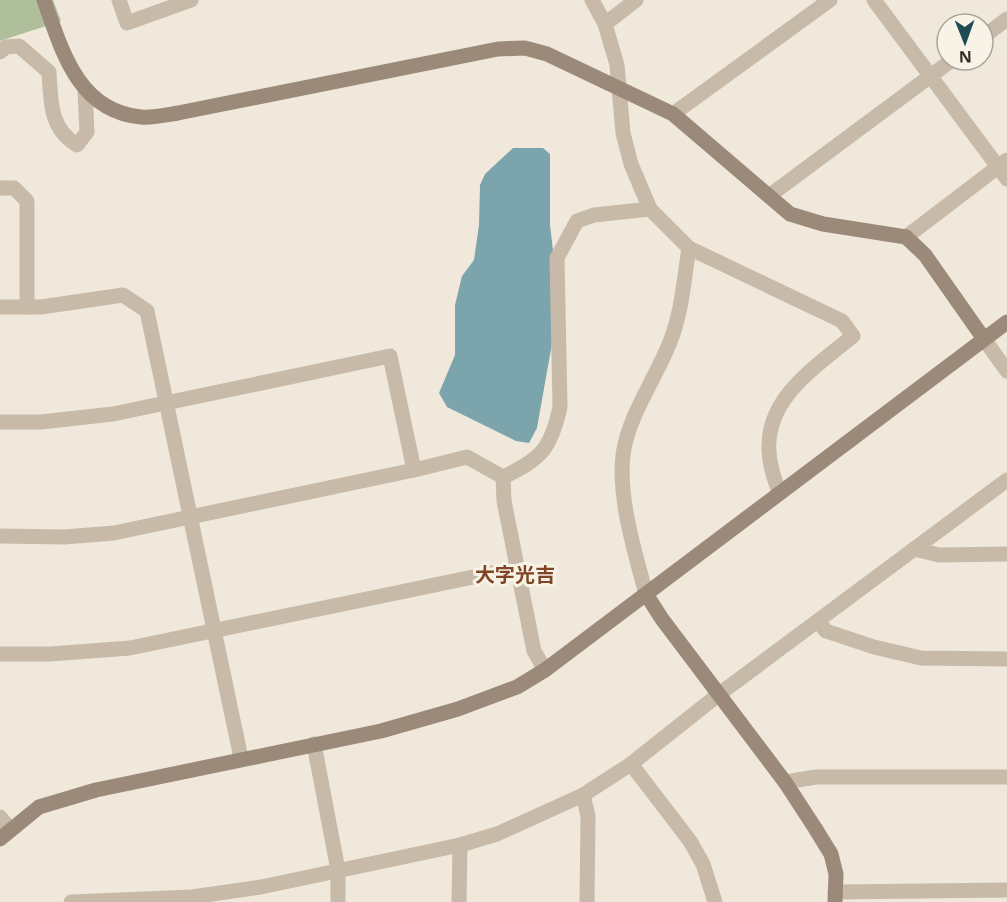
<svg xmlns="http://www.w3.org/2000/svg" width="1007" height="902" font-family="'Open Sans','Noto Sans JP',sans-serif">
<rect width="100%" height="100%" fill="#f0e9db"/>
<polygon fill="#afbf9c" points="0,0 53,0 61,21 0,41"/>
<polygon fill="#7ca4ac" points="513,148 543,148 550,154 550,225 558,293 556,321 537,428 529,443 516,441 447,407 439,393 455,355 455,305 462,276 474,260 479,225 480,185 485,174"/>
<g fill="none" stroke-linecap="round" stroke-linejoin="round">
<g stroke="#c8baa8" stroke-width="15">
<polyline points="119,0 127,23 191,0"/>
<path d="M592 0 605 24 617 65 623 133 631 164 650 209 689 248 842 321 853 336C798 380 745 415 780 493"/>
<polyline points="874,0 1007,179"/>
<polyline points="605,24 636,0"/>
<polyline points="983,37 1007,19"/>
<path d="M0 52 6 47 19 46 49 72C51 101 49 128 77 145L87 132 85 91"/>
<polyline points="673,114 830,0"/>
<polyline points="0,188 14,188 27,201 27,307"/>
<polyline points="769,196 952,60"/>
<polyline points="906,237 1007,160"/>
<polyline points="0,307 41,307 123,295 147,311 241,758"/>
<polyline points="984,339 1007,371"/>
<polyline points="0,422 41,422 113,414 390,356 414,470"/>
<path d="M503 477C541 459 551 449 560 407L557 258 577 221 594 215 650 209"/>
<polyline points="0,536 64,537 114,533 414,470 467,457 503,477 504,501 534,651 545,670"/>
<polyline points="914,549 939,555 1007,554"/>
<path d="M646 594C635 553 618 498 623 455 628 416 656 378 670 342 682 312 684 279 689 248"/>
<polyline points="818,621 826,631 874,647 921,658 1007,659"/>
<polyline points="0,654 50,654 130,648 517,568"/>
<polyline points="314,744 338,870 338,902"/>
<polyline points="631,764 690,841 703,864 715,902"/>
<polyline points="785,782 816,777 1007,777"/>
<polyline points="583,795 588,816 587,902"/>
<polyline points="0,817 10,829"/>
<polyline points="835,892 1007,890"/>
<polyline points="71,902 192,897 261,887 460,845 497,834 528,820 583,795 631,764 718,695 1007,480"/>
<polyline points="459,902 460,845"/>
</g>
<g stroke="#9b8a79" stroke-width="15">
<path d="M44 0C62 51 78 111 141 117 153 118 166 115 178 113L498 49 525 48 547 54 673 114 790 214 823 224 906 237 925 255 984 339"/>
<polyline points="646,594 662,619 785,782 815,828 831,854 836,874 835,902"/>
<polyline points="0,839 39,807 96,790 381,731 458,709 517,687 545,670 1007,322"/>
</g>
</g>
<g text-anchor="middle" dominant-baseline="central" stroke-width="6" stroke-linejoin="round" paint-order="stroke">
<g font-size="20" font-weight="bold" fill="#804525" stroke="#f8f3e7">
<text x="515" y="574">大字光吉</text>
</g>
</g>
<g transform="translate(965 42) rotate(179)"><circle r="28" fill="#f8f3e7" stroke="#aaa49b" stroke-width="1.5"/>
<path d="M0-4.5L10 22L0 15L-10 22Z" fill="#1f4b54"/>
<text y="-9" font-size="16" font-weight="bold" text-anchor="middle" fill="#352d28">N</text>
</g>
</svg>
